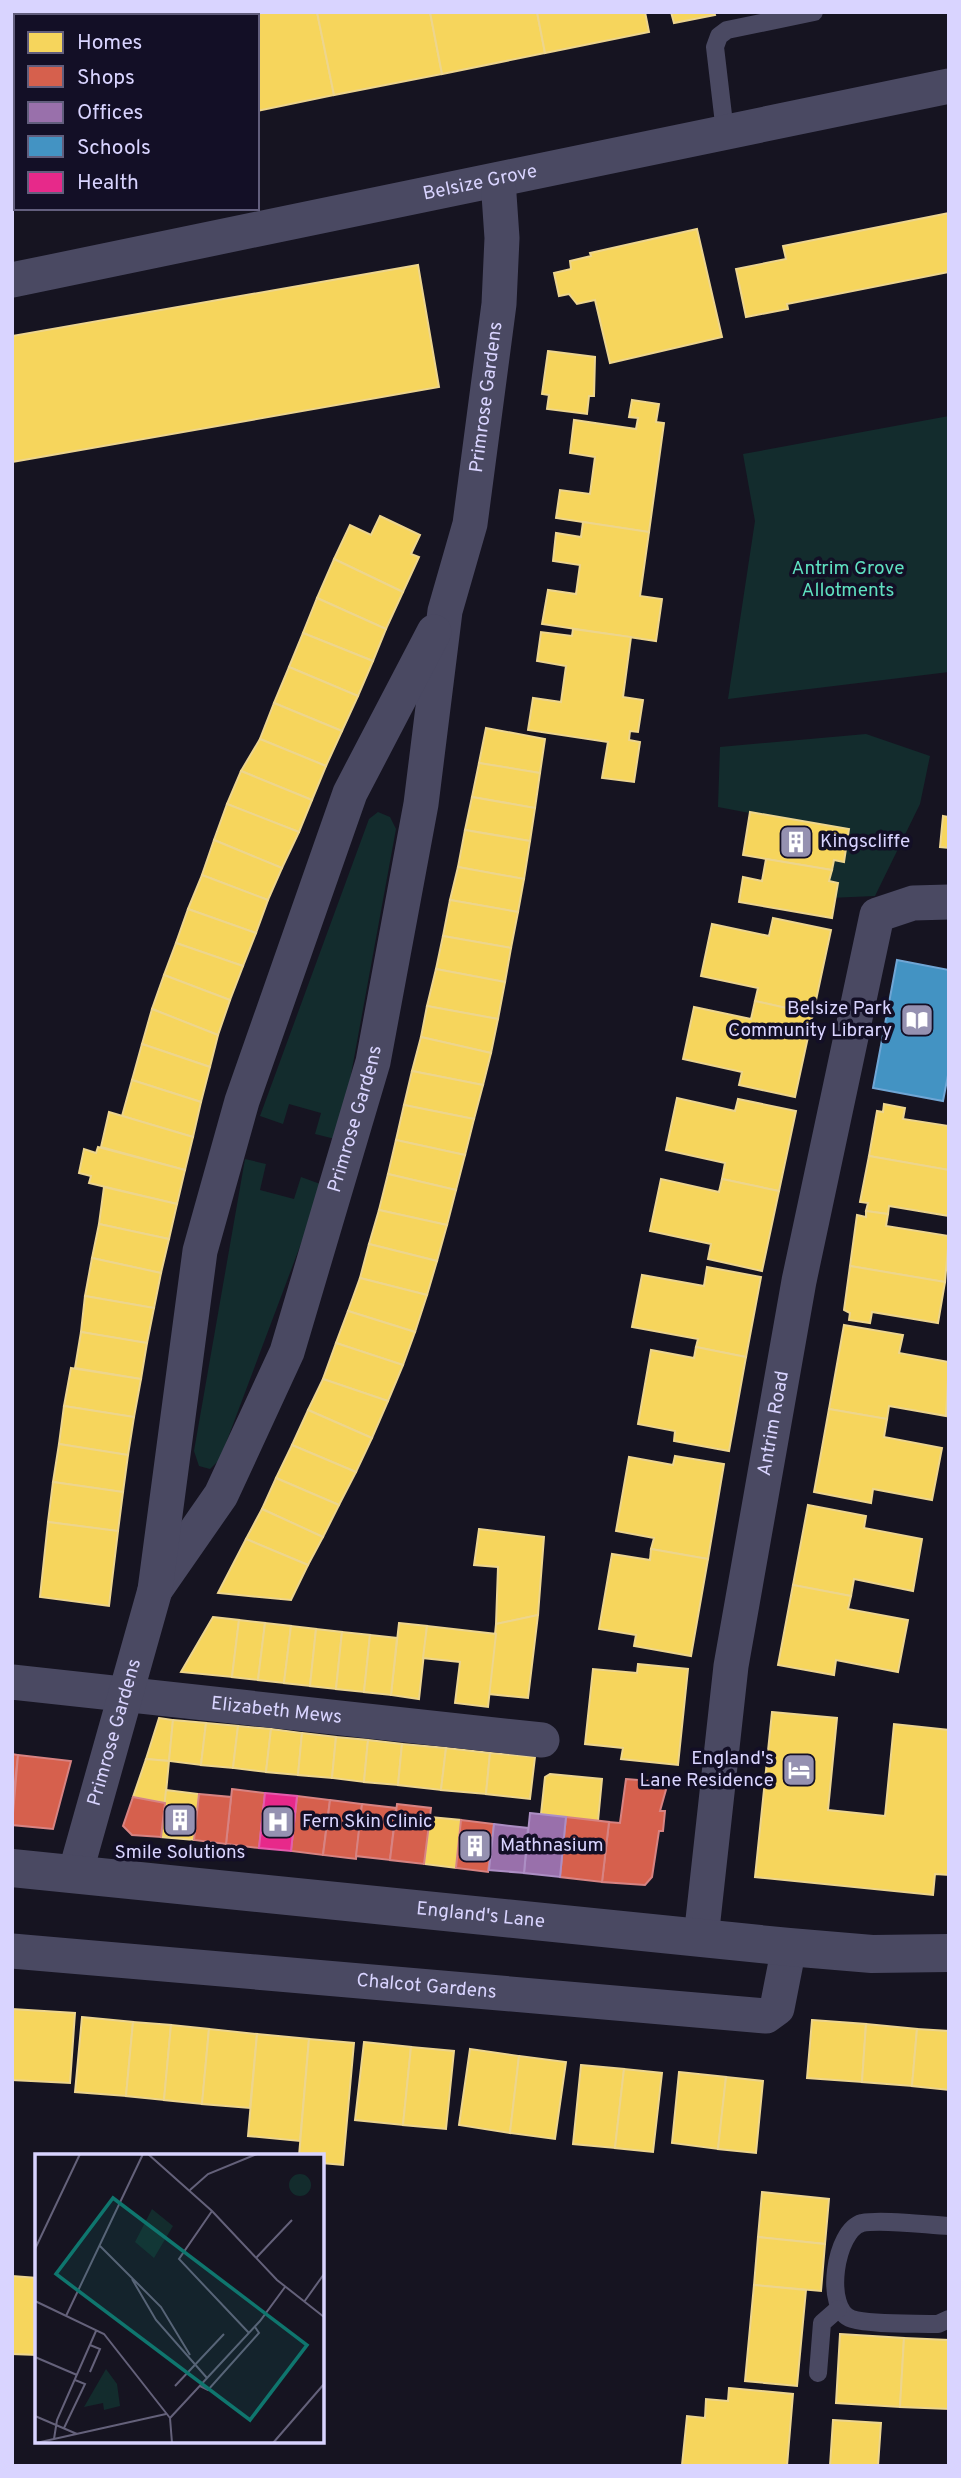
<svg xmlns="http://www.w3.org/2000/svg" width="961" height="2478" font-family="Overpass,sans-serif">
<rect width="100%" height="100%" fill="#161421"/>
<g fill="#132c2d">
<polygon points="949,416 949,672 728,699 755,521 743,454"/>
<polygon points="866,734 930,756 920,804 875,896 829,898 820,879 833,829 718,807 720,747"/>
<polygon points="378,812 390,817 396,829 339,1140 315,1134 321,1113 289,1104 283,1124 260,1116 369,819"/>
<polygon points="245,1159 266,1164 260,1190 294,1199 301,1177 323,1185 220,1459 210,1469 199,1466 194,1451"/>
</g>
<g fill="#f6d55c" stroke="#edd58d" stroke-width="2">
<polygon points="266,12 317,12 334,95 257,111 257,16 249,16"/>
<polygon points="317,12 430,12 442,74 334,95"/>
<polygon points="430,12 537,12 545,53 442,74"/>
<polygon points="537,12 645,12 649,32 545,53"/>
<polygon points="671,12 714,12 715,15 674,23"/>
<polygon points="16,49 16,157 12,158 12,50"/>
<polygon points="949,213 949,272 787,304 788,309 746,317 736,269 786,259 783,246"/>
<polygon points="697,229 722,337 610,363 595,300 577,304 569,294 559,296 554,273 571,269 570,261 591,256 590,253"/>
<polygon points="418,265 439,387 12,462 12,336"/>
<polygon points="548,351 595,357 594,396 589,396 587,414 547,409 549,395 542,394"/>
<polygon points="632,400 659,404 656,422 664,423 649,532 556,518 560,490 590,494 595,457 570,453 574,420 636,429 638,418 629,417"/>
<polygon points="380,516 420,535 411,554 419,557 403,592 334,559 350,525 371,535"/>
<polygon points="583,522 649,532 640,596 662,599 656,641 542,624 548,590 576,594 580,565 553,561 556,533 581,537"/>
<polygon points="334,559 403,592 386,629 317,598"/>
<polygon points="317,598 386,629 373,661 303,633"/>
<polygon points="573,629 631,637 623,697 643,700 638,732 630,731 629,740 640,742 634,782 602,778 608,742 528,730 533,698 561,702 566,666 537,661 541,632 572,636"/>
<polygon points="303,633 373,661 358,696 289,667"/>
<polygon points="289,667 358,696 342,731 274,703"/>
<polygon points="274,703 342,731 326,766 260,739"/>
<polygon points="486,728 545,739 540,773 479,763"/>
<polygon points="260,739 326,766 312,800 241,771"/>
<polygon points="479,763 540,773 535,808 472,797"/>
<polygon points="241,771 312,800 299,832 227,804"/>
<polygon points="472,797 535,808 530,841 465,830"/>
<polygon points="227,804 299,832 282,868 214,840"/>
<polygon points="750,812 849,829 844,862 834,860 832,870 743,855"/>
<polygon points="943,816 949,817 949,848 940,847"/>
<polygon points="465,830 530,841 524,879 458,867"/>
<polygon points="214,840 282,868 268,900 202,875"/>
<polygon points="766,859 832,870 829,881 838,883 832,918 739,902 743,877 762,881"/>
<polygon points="458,867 524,879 518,912 450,900"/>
<polygon points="202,875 268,900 256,933 188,909"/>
<polygon points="450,900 518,912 511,948 443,936"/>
<polygon points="188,909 256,933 243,966 176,943"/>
<polygon points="773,918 831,930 813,1014 755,1001 758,988 701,976 712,924 769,936"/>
<polygon points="443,936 511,948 505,982 436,969"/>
<polygon points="176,943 243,966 230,1000 164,975"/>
<polygon points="436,969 505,982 498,1019 427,1006"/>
<polygon points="164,975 230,1000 218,1035 152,1009"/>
<polygon points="755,1001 813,1014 795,1097 739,1085 742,1072 683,1059 694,1007 751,1019"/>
<polygon points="427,1006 498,1019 491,1053 421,1037"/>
<polygon points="152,1009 218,1035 210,1067 142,1044"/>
<polygon points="421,1037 491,1053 483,1085 412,1071"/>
<polygon points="142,1044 210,1067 201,1102 132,1080"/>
<polygon points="412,1071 483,1085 474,1119 404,1105"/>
<polygon points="132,1080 201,1102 193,1137 122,1116"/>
<polygon points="677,1098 735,1111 738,1099 796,1111 779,1191 722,1179 725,1163 666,1150"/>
<polygon points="884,1104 905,1108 903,1119 949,1126 949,1170 869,1156 877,1111 883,1112"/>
<polygon points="404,1105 474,1119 465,1155 396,1140"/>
<polygon points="109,1112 193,1137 185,1170 101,1147"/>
<polygon points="396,1140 465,1155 456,1190 388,1174"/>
<polygon points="98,1147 185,1170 177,1204 89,1183 91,1176 79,1173 84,1149 96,1153"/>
<polygon points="869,1156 949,1170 949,1216 889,1206 888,1214 866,1211 868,1203 860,1202"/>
<polygon points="388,1174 456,1190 447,1225 379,1210"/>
<polygon points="661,1179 719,1192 722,1179 779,1191 762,1271 708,1259 711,1244 650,1231"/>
<polygon points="104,1187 177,1204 169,1239 99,1224"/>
<polygon points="379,1210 447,1225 437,1261 369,1244"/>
<polygon points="866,1211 888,1214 886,1226 949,1236 945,1282 850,1266 857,1215 866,1217"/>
<polygon points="99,1224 169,1239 161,1273 92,1258"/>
<polygon points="369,1244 437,1261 427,1295 360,1278"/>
<polygon points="92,1258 161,1273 154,1308 85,1296"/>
<polygon points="850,1266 945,1282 938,1323 872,1312 870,1323 849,1320 850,1313 844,1310"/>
<polygon points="707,1267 761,1277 746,1357 696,1347 698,1339 632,1327 642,1275 704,1286"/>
<polygon points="360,1278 427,1295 415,1332 348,1311"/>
<polygon points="85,1296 154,1308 147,1343 81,1332"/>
<polygon points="348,1311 415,1332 403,1365 336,1343"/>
<polygon points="844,1325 903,1335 899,1353 949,1362 946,1416 889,1406 887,1419 829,1409"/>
<polygon points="81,1332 147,1343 141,1379 75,1368"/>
<polygon points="336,1343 403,1365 388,1401 323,1379"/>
<polygon points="696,1347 746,1357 729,1451 674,1441 675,1431 638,1424 651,1350 694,1358"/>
<polygon points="71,1368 141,1379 134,1417 64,1406"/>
<polygon points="323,1379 388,1401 372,1438 308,1410"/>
<polygon points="64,1406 134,1417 128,1455 59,1444"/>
<polygon points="829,1409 887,1419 884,1437 942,1448 932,1500 873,1489 871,1503 814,1492"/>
<polygon points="308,1410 372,1438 356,1472 292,1445"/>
<polygon points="59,1444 128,1455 123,1492 53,1482"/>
<polygon points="292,1445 356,1472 339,1505 276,1478"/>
<polygon points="675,1456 724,1464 708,1559 651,1549 654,1538 616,1531 629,1457 673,1465"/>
<polygon points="276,1478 339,1505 323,1537 262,1509"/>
<polygon points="53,1482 123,1492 118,1531 48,1522"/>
<polygon points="808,1505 866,1516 864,1528 922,1539 913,1591 854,1579 851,1596 793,1585"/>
<polygon points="262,1509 323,1537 308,1565 246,1539"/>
<polygon points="48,1522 118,1531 109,1606 40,1597"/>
<polygon points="479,1529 544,1537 538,1615 496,1624 498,1567 474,1565"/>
<polygon points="246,1539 308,1565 291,1600 218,1593"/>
<polygon points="651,1549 708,1559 691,1656 634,1646 636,1635 599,1629 612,1554 650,1560"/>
<polygon points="793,1585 851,1596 848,1609 908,1620 898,1672 836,1660 834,1675 778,1665"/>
<polygon points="538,1615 528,1698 489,1694 496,1624"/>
<polygon points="213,1617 239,1620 232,1677 181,1672"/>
<polygon points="239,1620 265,1623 258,1680 232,1677"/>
<polygon points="265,1623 291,1626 284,1683 258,1680"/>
<polygon points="399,1623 427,1626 419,1699 391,1695"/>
<polygon points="291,1626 316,1629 310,1686 284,1683"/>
<polygon points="427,1626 496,1634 488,1707 455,1703 460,1662 423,1658"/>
<polygon points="316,1629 342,1632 336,1689 310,1686"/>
<polygon points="342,1632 370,1635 364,1692 336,1689"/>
<polygon points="370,1635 397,1638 391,1695 364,1692"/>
<polygon points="638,1664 688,1669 678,1765 621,1759 623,1748 585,1744 593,1669 637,1673"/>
<polygon points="772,1712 837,1718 828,1810 885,1816 894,1724 949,1730 949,1875 935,1874 933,1895 755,1877"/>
<polygon points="159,1718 173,1720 169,1761 146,1759"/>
<polygon points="173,1720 206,1723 201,1765 169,1761"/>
<polygon points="206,1723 238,1726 233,1768 201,1765"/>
<polygon points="238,1726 271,1729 266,1772 233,1768"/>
<polygon points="271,1729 302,1733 298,1775 266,1772"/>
<polygon points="302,1733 336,1737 332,1778 298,1775"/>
<polygon points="336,1737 368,1740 364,1782 332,1778"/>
<polygon points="368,1740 402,1744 398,1785 364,1782"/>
<polygon points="402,1744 446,1748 441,1790 398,1785"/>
<polygon points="446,1748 490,1753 486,1794 441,1790"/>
<polygon points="490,1753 535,1757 530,1799 486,1794"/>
<polygon points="146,1759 169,1761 165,1803 133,1797"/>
<polygon points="550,1774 602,1779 598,1821 541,1814 545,1777"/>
<polygon points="166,1790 199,1794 194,1840 161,1837"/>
<polygon points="430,1817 461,1820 456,1868 424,1864"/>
<polygon points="12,2009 75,2013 70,2083 12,2080"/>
<polygon points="82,2017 133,2022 126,2096 75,2092"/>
<polygon points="812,2020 866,2024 862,2082 807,2078"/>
<polygon points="133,2022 171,2025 164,2100 126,2096"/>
<polygon points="866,2024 917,2029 912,2086 862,2082"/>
<polygon points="171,2025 209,2029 202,2104 164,2100"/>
<polygon points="209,2029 257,2034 250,2108 202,2104"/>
<polygon points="917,2029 949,2031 949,2090 912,2086"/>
<polygon points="257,2034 309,2039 300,2141 248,2136"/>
<polygon points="309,2039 354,2043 343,2165 322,2163 322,2156 299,2156"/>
<polygon points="364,2042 411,2047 403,2125 355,2120"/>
<polygon points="411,2047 454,2051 446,2129 403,2125"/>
<polygon points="470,2049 519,2056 510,2133 459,2125"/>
<polygon points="519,2056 566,2062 555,2139 510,2133"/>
<polygon points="581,2065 624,2069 615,2148 573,2144"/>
<polygon points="624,2069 662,2073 653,2152 615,2148"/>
<polygon points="679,2072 726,2077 718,2149 672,2143"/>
<polygon points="726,2077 763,2081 756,2153 718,2149"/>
<polygon points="762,2192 829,2199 825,2244 758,2237"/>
<polygon points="758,2237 825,2244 821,2291 754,2285"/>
<polygon points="12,2276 37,2278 37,2355 12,2354"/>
<polygon points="754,2285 806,2290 797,2386 745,2381"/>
<polygon points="840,2334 904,2338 900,2407 836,2403"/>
<polygon points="904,2338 949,2340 949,2409 900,2407"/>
<polygon points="729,2388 793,2394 787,2466 682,2465 687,2416 705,2418 706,2399 728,2401"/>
<polygon points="833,2420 881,2423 878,2466 830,2466"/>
</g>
<g fill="#d6604d" stroke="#d78382" stroke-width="2">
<polygon points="12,1754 18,1755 12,1809"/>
<polygon points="18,1755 71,1761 53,1829 12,1825"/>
<polygon points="626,1779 663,1782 667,1786 660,1811 665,1811 663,1831 659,1831 652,1877 645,1885 602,1882 609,1822 620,1823"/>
<polygon points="232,1789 265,1793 259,1848 226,1844"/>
<polygon points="199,1794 231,1797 226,1844 194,1840"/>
<polygon points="297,1796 330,1800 323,1855 291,1851"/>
<polygon points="133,1797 165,1803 161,1837 132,1835 123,1826"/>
<polygon points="330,1800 362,1804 356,1859 323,1855"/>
<polygon points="362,1804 396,1808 390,1860 356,1856"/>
<polygon points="397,1804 431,1808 424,1864 390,1860"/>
<polygon points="566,1817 609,1822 602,1882 560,1877"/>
<polygon points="461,1820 494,1824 488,1872 456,1868"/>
</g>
<g fill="#9970ab" stroke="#ac8ec4" stroke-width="2">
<polygon points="530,1813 566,1817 560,1877 524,1873"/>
<polygon points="494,1824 528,1828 524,1873 489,1870"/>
</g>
<polygon fill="#4393c3" stroke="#70a6d5" stroke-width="2" points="897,960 949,970 949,1070 943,1101 873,1088"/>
<polygon fill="#e7298a" stroke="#e35cad" stroke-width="2" points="265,1793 297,1796 291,1851 259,1848"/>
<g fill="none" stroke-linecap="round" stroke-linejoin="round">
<g stroke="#4a4962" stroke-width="18">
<polyline points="725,132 715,47 719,36 727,30 814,12"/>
<path d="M949 2226C927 2225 881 2219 862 2223 835 2230 823 2310 852 2319 872 2325 916 2323 938 2324L949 2319"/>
<polyline points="818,2373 822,2323 838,2309"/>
</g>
<g stroke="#4a4962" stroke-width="35">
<path id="s1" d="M12 280 949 86"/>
<path id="s2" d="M155 1590 221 1495 287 1352 373 1062 421 804 445 611 470 524 499 304 502 238 498 180"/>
<path id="s3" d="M12 1682 542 1740"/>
<path id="s4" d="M75 1874 155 1590 200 1251 242 1101 350 793 434 632"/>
<path id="s5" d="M701 1938 731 1666 799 1281 877 915 913 903 949 902"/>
<path id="s6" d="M12 1951 766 2016 777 2008 789 1947"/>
</g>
<path stroke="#4a4962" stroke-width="38" id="s7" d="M12 1868 789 1947 872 1954 949 1953"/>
</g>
<defs>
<symbol id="building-square" viewBox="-11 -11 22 22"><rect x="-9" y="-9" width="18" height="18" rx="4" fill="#9591b1" stroke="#130f26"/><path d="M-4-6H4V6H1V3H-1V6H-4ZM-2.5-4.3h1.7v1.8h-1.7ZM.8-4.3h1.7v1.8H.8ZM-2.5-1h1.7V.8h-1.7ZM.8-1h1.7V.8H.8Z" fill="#fff"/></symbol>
<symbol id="library-square" viewBox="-11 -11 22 22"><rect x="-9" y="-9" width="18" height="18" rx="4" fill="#9591b1" stroke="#130f26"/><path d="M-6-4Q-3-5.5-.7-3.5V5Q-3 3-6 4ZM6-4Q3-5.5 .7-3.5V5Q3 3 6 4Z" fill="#fff"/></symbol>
<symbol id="hotel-square" viewBox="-11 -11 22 22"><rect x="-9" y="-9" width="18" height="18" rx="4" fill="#9591b1" stroke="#130f26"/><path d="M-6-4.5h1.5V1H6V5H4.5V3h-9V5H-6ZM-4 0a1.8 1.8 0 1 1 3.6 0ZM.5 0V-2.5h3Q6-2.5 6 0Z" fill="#fff"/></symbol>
<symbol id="hospital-square" viewBox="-11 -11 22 22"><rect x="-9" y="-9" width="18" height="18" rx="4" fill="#9591b1" stroke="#130f26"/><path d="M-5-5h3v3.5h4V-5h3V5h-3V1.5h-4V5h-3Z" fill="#fff"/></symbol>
</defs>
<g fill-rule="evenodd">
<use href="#building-square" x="777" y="823" width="38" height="38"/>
<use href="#library-square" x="898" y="1001" width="38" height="38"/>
<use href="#hotel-square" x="780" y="1751" width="38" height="38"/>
<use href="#building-square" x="161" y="1801" width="38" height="38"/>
<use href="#hospital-square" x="259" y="1803" width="38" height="38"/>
<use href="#building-square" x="456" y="1827" width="38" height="38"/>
</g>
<g text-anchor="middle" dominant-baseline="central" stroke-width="7" stroke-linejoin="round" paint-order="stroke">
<g font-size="19" fill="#d9d4ff" stroke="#130f26">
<text stroke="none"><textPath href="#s1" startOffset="478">Belsize Grove</textPath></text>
<text stroke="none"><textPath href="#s2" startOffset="1251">Primrose Gardens</textPath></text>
<text stroke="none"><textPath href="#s2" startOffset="516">Primrose Gardens</textPath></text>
<text stroke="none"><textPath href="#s5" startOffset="520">Antrim Road</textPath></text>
<text stroke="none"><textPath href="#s3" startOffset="266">Elizabeth Mews</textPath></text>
<text stroke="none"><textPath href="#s4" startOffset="147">Primrose Gardens</textPath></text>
<text stroke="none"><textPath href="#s7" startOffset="471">England's Lane</textPath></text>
<text stroke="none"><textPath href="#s6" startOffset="416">Chalcot Gardens</textPath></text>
</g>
<g font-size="19" fill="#5fe0c0" stroke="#130f26">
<text x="848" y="569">Antrim Grove<tspan x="848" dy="22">Allotments</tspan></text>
</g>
<g font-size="19" fill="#d9d4ff" stroke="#130f26" text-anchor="start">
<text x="820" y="842">Kingscliffe</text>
<text x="892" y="1009" text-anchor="end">Belsize Park<tspan x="892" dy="22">Community Library</tspan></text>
<text x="774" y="1759" text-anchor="end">England's<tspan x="774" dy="22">Lane Residence</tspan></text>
<text x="302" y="1822">Fern Skin Clinic</text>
<text x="500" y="1846">Mathnasium</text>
<text x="180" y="1853" text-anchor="middle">Smile Solutions</text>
</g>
</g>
<g transform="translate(35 2154)">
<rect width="289" height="289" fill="#161421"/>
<path d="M254 31a11 11 0 1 1 22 0a11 11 0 1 1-22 0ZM117 55 138 72 119 104 100 88ZM71 215 82 230 85 252 69 256 68 249 49 253Z" fill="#132c2d"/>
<path fill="none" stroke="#64617a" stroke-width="2" d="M113 0 177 57 242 126 289 163M155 36 173 20 222 0M177 57 144 105 214 179M64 91 126 153 155 201M0 95 45 0M221 104 257 66M97 125 121 166 172 224M0 147 69 180 135 264M269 148 289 120M31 162 108 0M0 203 42 221M55 218 65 195 55 191M140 232 189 180M165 232 173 236 224 179 220 173M0 262 42 280M135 264 225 167 250 133M135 264 137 289M29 274 50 230 40 226M19 285 22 266 61 177M1 289 131 260M238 289 289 230"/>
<path fill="#0f766e" fill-opacity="0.15" stroke="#0f766e" stroke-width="3.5" d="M78 44 272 191 215 266 21 120Z"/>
<rect width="289" height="289" fill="none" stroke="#d9d4ff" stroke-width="3.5"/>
</g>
<rect width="961" height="2478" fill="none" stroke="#d9d4ff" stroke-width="28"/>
<rect x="14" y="14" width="245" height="196" fill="#130f26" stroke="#625e7d" stroke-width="2"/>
<rect x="28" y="32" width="35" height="21" fill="#f6d55c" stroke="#625e7d" stroke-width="2"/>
<text x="77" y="49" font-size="21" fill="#d9d4ff">Homes</text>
<rect x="28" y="66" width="35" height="21" fill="#d6604d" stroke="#625e7d" stroke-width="2"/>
<text x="77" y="84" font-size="21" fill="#d9d4ff">Shops</text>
<rect x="28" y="102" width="35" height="21" fill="#9970ab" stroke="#625e7d" stroke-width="2"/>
<text x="77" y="119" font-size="21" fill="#d9d4ff">Offices</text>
<rect x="28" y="136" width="35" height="21" fill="#4393c3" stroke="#625e7d" stroke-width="2"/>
<text x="77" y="154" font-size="21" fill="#d9d4ff">Schools</text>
<rect x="28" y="172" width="35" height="21" fill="#e7298a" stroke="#625e7d" stroke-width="2"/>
<text x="77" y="189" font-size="21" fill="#d9d4ff">Health</text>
</svg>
